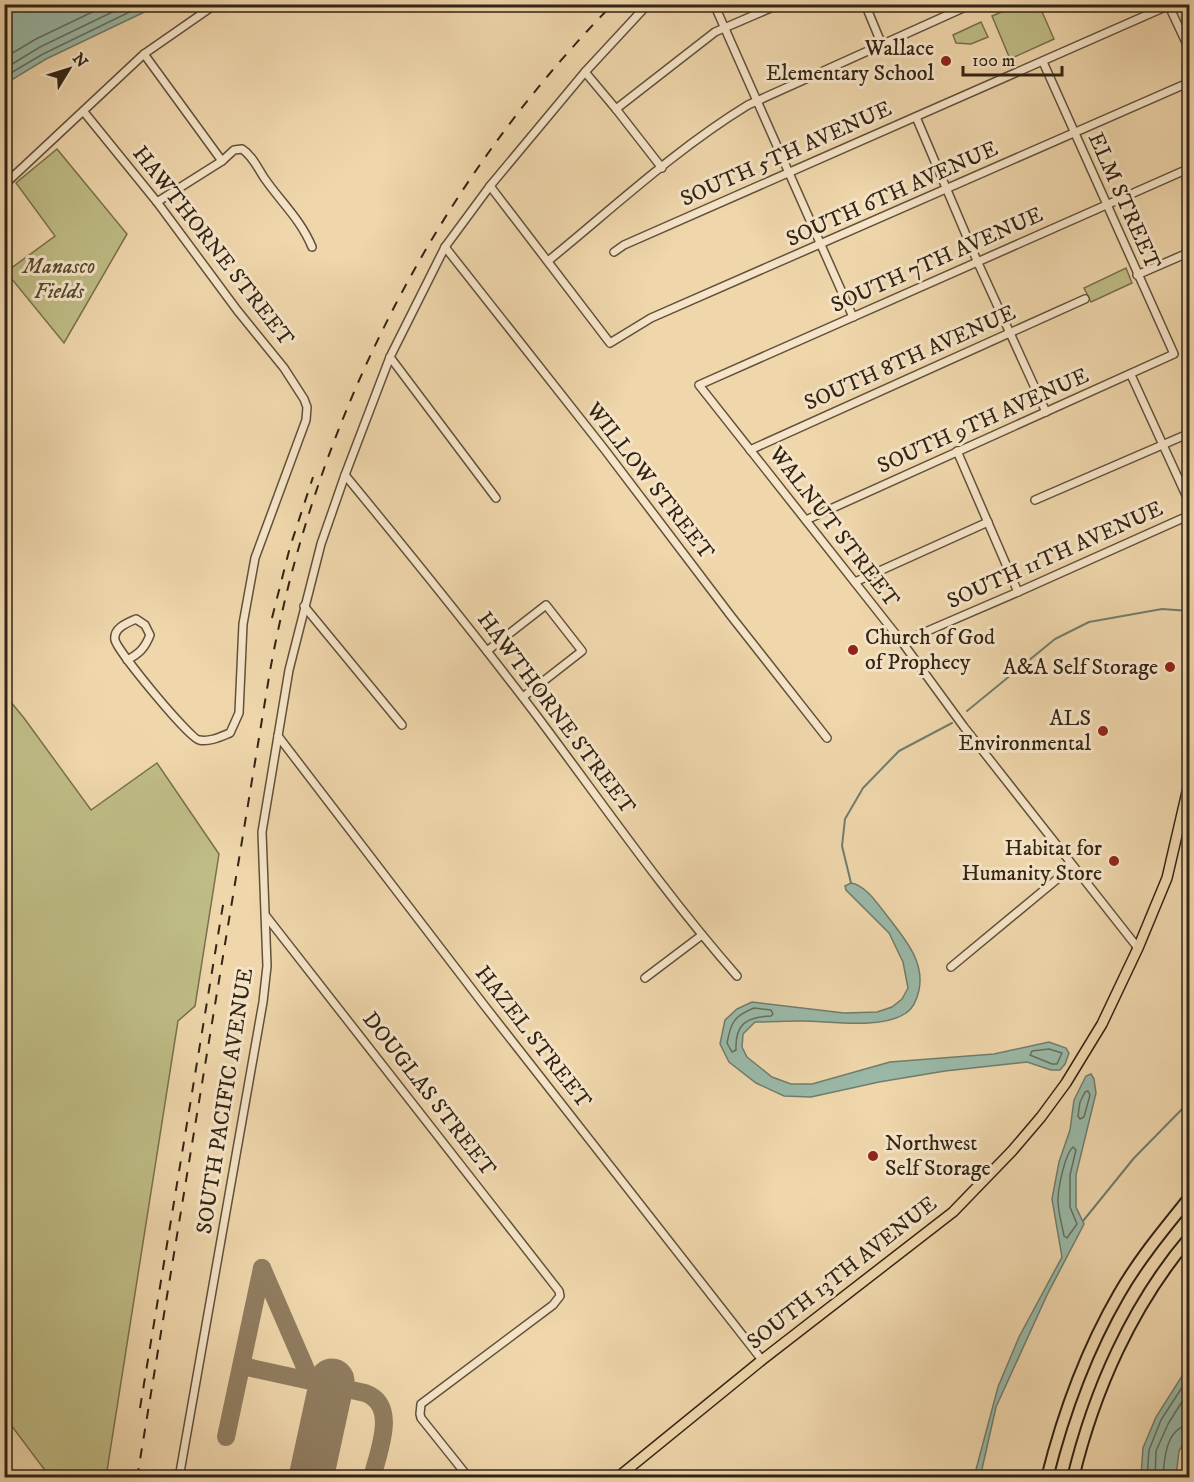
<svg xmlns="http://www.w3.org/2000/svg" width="1194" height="1482" font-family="'IM FELL DW Pica',serif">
<rect width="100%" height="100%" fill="#efd6ab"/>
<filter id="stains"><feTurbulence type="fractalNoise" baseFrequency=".00333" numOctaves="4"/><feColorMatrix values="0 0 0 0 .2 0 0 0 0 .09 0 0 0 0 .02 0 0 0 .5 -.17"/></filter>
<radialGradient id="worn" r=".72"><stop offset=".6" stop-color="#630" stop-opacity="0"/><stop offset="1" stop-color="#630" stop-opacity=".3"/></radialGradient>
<g fill="#bfbc85" stroke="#78704c" stroke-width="1.5">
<polygon points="1018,5 1039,5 1054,39 1010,59 992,16"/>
<polygon points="981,22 988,37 971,44 956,43 953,35"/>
<polygon points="57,149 127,234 64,343 6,272 55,236 16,183"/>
<polygon points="1126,268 1132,283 1091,302 1084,288"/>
<polygon points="5,695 24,718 91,810 157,763 219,854 195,1006 178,1021 106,1477 50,1477 5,1417"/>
</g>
<g fill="#9ab9a8" stroke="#707d6d" stroke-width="1.5">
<polygon points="4,5 5,4 159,5 46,59 5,84"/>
<path d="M851 883C866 885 879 906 888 917 904 938 925 961 919 990 917 999 914 1008 906 1013 881 1030 830 1021 801 1021 786 1021 770 1022 755 1022L743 1034 742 1047 747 1057 772 1077 791 1084H812L890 1062 994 1054 1049 1042 1066 1048 1069 1053 1065 1064 1060 1070H1051L1027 1062 945 1071 879 1082 811 1097 784 1096 756 1083 729 1062 720 1044 725 1020 737 1009 752 1002 844 1013 877 1012 892 1007 902 999 908 988 903 962 889 933 846 890 845 886Z"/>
<polygon points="1091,1074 1094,1079 1096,1093 1076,1175 1076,1207 1084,1224 1047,1295 996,1407 982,1469 979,1477 974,1477 998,1387 1019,1337 1062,1257 1052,1199 1059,1162 1070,1130 1074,1100 1086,1076"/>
<polygon points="1189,1365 1189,1435 1179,1451 1176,1477 1141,1477 1143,1448 1156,1417"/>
</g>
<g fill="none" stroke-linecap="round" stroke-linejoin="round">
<g stroke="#666e5e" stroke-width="1.5">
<polyline points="4,58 36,39 109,4"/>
<polyline points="4,69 40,47 129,4"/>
<polyline points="4,77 43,54 146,4"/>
<path d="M754 1008 771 1010 773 1014 771 1016C746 1017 735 1024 736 1050L732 1052 727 1043C731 1022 734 1016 754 1008Z"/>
<polygon points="1049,1049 1062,1053 1057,1064 1052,1064 1030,1055 1032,1051"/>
<polygon points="1088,1091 1090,1095 1084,1117 1080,1119 1078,1116 1080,1102 1085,1092"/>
<path d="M1073 1147 1076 1150 1070 1175V1207L1077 1224 1067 1238 1064 1236C1062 1224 1057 1209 1058 1197 1059 1185 1065 1154 1073 1147Z"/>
<polyline points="1147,1478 1149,1450 1161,1420 1190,1375"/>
<polyline points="1155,1478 1156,1451 1168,1424 1190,1389"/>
<path d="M1163 1478C1164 1459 1166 1427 1190 1425"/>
</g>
<g stroke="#707d6d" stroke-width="2">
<polyline points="967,711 1055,639 1089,622 1162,609 1190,611"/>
<polyline points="851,883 842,846 845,819 863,788 899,751 952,723"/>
<polyline points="1083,1221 1134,1158 1190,1101"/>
</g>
<g stroke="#907d60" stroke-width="18">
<polyline points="262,1268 311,1381"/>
<path d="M242 1366 365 1393C399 1405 378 1452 372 1478"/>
<polyline points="226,1437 262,1268"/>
</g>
<polyline stroke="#907d60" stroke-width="45" points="311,1478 332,1381"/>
<defs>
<g id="minor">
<polyline points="714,4 853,317"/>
<polyline points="865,4 882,45"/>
<polyline points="1168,4 1190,51"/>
<polyline points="144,54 222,161"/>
<polyline points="585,72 616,109 662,168"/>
<polyline points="616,109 715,32 780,4"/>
<path d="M84 112 157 202 237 310 284 368 304 399 307 407 306 420 255 558 243 624 239 713 230 733C220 737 210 742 199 740 190 739 118 652 115 640 113 628 127 623 136 619L145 625 150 635C145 648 139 654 127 660"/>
<polyline points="916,117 978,263 1046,412"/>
<polyline points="4,185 144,54 216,4"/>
<polyline points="490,186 610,343 651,318 1190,82"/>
<path d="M157 202 222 161 234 150 242 149C253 156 258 169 265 179 281 202 301 220 312 247"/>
<polyline points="445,247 605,450 731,616 827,738"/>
<polyline points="614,252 624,245 1172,4"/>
<path d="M548 261C613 208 676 149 748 105L972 4"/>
<polyline points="1137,275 1190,252"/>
<polyline points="390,357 496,498"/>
<polyline points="1131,375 1190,504"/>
<polyline points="750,450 1085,299"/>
<polyline points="957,451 1018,592"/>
<path d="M345 475C410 554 475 634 537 716 603 804 665 894 737 976"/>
<polyline points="1035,500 1190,433"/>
<polyline points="806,520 1174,354 1043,62"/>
<polyline points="855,582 988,522"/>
<polyline points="304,606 402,725"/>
<polyline points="902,642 1018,592 1190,515"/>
<polyline points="487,651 546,605 582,651 523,697"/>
<polyline points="278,736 484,1005 762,1360"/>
<polyline points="266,916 559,1291 560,1296 553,1305 421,1404 420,1414 421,1418 469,1478"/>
<polyline points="1138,948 964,727 902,642 699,385 1190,168"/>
<polyline points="951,967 1073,866"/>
<polyline points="645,978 702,935"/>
<polyline points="179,1478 263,1002 267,966 262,832 289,670 321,544 345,475 390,357 445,247 490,186 585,72 648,4"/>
</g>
<polyline id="major" points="617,1478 762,1360 953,1212 1012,1151 1041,1117 1066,1083 1102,1024 1138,948 1167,878 1190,779"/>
<g id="highway">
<path d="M1047 1478C1063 1414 1086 1351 1119 1294 1139 1259 1165 1228 1190 1197"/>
<path d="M1073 1478C1094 1391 1132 1305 1190 1237"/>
</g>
</defs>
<use href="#minor" stroke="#61503a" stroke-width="10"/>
<use href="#major" stroke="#322414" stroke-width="12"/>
<use href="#highway" stroke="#322414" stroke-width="14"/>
<use href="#minor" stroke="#f5e4c8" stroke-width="7"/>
<use href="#major" stroke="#efd6ab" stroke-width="9"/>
<use href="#highway" stroke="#efd6ab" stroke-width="10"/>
<g stroke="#322414" stroke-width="2" stroke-dasharray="10 10" stroke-linecap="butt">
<polyline points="272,618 290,547 313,477"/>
<polyline points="140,1408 224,899"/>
<path d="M137 1478 270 671C315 422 435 185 613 4"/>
</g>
</g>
<g fill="#8f2418" stroke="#f5e4c8" stroke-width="2">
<circle cx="946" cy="61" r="6"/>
<circle cx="853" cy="650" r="6"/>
<circle cx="1170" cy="667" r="6"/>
<circle cx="1103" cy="731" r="6"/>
<circle cx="1114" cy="861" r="6"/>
<circle cx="873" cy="1156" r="6"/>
</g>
<g text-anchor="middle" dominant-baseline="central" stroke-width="6" stroke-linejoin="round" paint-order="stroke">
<g font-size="22" fill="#322414" stroke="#f5e4c8" text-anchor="end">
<text x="934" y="48">Wallace<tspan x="934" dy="25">Elementary School</tspan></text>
<text x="865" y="637" text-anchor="start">Church of God<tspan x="865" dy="25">of Prophecy</tspan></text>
<text x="1158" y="667">A&amp;A Self Storage</text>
<text x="1091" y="718">ALS<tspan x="1091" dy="25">Environmental</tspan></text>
<text x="1102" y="848">Habitat for<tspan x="1102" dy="25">Humanity Store</tspan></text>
<text x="885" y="1143" text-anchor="start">Northwest<tspan x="885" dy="25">Self Storage</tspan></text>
</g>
<g font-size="22" fill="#322414" stroke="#f5e4c8">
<text transform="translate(786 154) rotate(-24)">SOUTH 5TH AVENUE</text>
<text transform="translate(892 194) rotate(-24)">SOUTH 6TH AVENUE</text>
<text transform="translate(1124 201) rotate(66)">ELM STREET</text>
<text transform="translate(213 246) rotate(52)">HAWTHORNE STREET</text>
<text transform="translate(937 260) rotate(-24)">SOUTH 7TH AVENUE</text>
<text transform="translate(910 358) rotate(-24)">SOUTH 8TH AVENUE</text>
<text transform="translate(983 421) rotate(-24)">SOUTH 9TH AVENUE</text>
<text transform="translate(650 481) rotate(52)">WILLOW STREET</text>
<text transform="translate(834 527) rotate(52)">WALNUT STREET</text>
<text transform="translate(1055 555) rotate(-24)">SOUTH 11TH AVENUE</text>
<text transform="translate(556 713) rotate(53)">HAWTHORNE STREET</text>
<text transform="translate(533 1037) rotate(52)">HAZEL STREET</text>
<text transform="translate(429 1094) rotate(52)">DOUGLAS STREET</text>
<text transform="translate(225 1101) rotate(-81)">SOUTH PACIFIC AVENUE</text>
<text transform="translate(842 1273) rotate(-38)">SOUTH 13TH AVENUE</text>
</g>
<g font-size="22" font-style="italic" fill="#554a30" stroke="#f5e4c8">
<text x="59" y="266">Manasco<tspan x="59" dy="25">Fields</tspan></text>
</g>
</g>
<rect width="1194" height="1482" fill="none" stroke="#efd6ab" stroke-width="24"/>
<rect x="6" y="6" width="1182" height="1470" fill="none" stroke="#322414" stroke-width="3"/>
<rect x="12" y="12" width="1170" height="1458" fill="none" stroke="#322414" stroke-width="1.5"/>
<g transform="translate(69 69) rotate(52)" stroke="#f5e4c8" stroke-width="4.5" paint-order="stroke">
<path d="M0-4.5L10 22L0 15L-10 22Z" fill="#322414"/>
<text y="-9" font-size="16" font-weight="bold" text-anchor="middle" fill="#322414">N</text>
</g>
<path d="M963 66v9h99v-9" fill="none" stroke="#322414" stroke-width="3"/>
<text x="972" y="66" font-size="18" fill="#322414" stroke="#f5e4c8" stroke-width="4.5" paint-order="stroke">100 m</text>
<rect width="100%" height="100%" filter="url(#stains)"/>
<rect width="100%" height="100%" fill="url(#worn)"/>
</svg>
